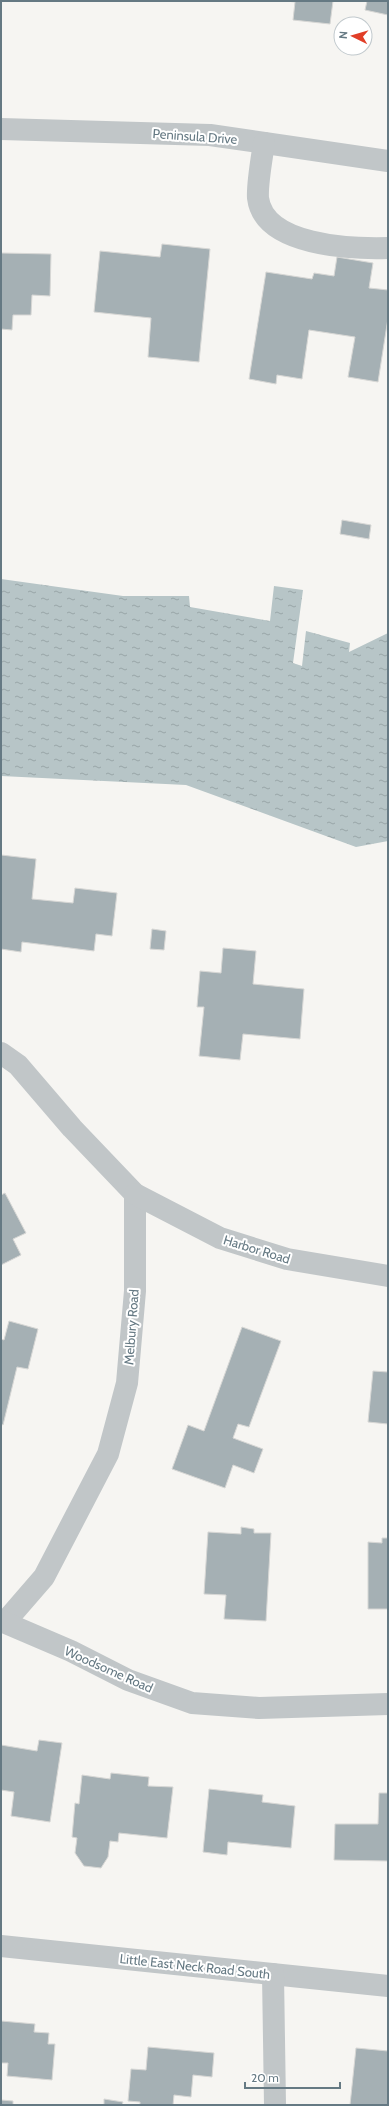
<svg xmlns="http://www.w3.org/2000/svg" width="389" height="2106" font-family="Cabin,sans-serif">
<defs>
<pattern id="water-ripples" width="26" height="14" patternUnits="userSpaceOnUse"><rect width="26" height="14" fill="#b7c5c7"/><path d="M2 4q2-2 4 0t4 0M15 11q2-2 4 0t4 0" fill="none" stroke="#98a5a7"/></pattern>
</defs>
<rect width="100%" height="100%" fill="#f6f5f2"/>
<polygon fill="url(#water-ripples)" points="1,579 123,596 189,596 190,607 270,621 274,586 303,590 293,663 302,666 306,631 350,643 349,652 388,633 388,841 356,847 186,785 1,776"/>
<g fill="#a5b0b4" stroke="#d7d7d5">
<polygon points="286,1 333,1 330,24 293,20 295,2"/>
<polygon points="367,1 388,1 388,15 365,10"/>
<polygon points="162,244 210,249 199,362 148,357 151,318 94,312 100,251 160,257"/>
<polygon points="1,253 51,254 50,296 32,295 31,315 13,315 12,330 1,329"/>
<polygon points="337,257 373,263 369,288 388,290 388,318 378,382 348,377 355,337 309,330 302,379 277,375 276,384 249,379 266,272 312,279 314,273 334,276"/>
<polygon points="342,520 371,525 369,539 340,534"/>
<polygon points="1,855 36,859 32,899 73,903 75,888 117,893 112,936 96,934 94,951 22,942 21,952 1,949"/>
<polygon points="152,929 166,931 164,950 150,949"/>
<polygon points="223,948 256,951 253,984 304,989 300,1039 243,1034 240,1060 199,1056 204,1007 197,1007 200,971 221,973"/>
<polygon points="5,1193 26,1233 13,1239 21,1255 1,1265 1,1195"/>
<polygon points="9,1321 38,1329 28,1369 17,1367 3,1425 1,1424 1,1339 4,1340"/>
<polygon points="242,1327 281,1341 249,1427 238,1424 233,1438 263,1449 254,1473 233,1465 225,1488 172,1469 188,1425 204,1431"/>
<polygon points="373,1371 388,1372 388,1424 368,1422"/>
<polygon points="241,1527 254,1529 254,1533 271,1533 266,1621 224,1619 226,1595 204,1594 208,1532 241,1534"/>
<polygon points="382,1538 388,1538 388,1609 368,1609 368,1542 382,1543"/>
<polygon points="39,1740 62,1743 50,1822 11,1816 14,1792 1,1790 1,1745 37,1751"/>
<polygon points="111,1773 149,1777 148,1786 173,1787 167,1838 119,1833 118,1842 110,1841 108,1857 101,1868 84,1866 75,1853 77,1838 72,1837 75,1803 79,1804 82,1775 110,1779"/>
<polygon points="209,1789 263,1795 262,1802 295,1806 291,1848 228,1842 227,1855 203,1852"/>
<polygon points="379,1793 388,1793 388,1861 334,1860 335,1824 378,1824"/>
<polygon points="1,2021 35,2024 34,2032 49,2033 48,2044 55,2044 52,2080 7,2076 8,2063 1,2063"/>
<polygon points="148,2047 214,2053 212,2077 193,2075 191,2097 174,2095 173,2105 140,2105 140,2102 128,2101 131,2069 146,2070"/>
<polygon points="356,2048 388,2051 388,2105 350,2105"/>
<polygon points="104,2099 123,2102 122,2105 104,2105"/>
<polygon points="1,2100 13,2101 13,2105 1,2105"/>
</g>
<g fill="none" stroke-linecap="round" stroke-linejoin="round">
<g stroke="#c1c6c8" stroke-width="22">
<polyline points="1,129 210,135 388,161"/>
<path d="M264 143C262 157 257 184 258 198 264 246 351 249 388 248"/>
<polyline points="1,1053 18,1065 72,1128 135,1194 135,1291 127,1383 108,1454 44,1577 5,1622"/>
<polyline points="135,1194 220,1238 287,1259 388,1276"/>
<polyline points="1,1621 71,1651 128,1680 192,1703 259,1708 388,1704"/>
<polyline points="1,1946 388,1986"/>
<polyline points="273,1974 275,2105"/>
</g>
</g>
<g text-anchor="middle" dominant-baseline="central" stroke-width="4" stroke-linejoin="round" paint-order="stroke">
<g font-size="13" fill="#657983" stroke="#fff">
<text transform="translate(195 136) rotate(4)">Peninsula Drive</text>
<text transform="translate(257 1249) rotate(17)">Harbor Road</text>
<text transform="translate(131 1327) rotate(-86)">Melbury Road</text>
<text transform="translate(109 1669) rotate(24)">Woodsome Road</text>
<text transform="translate(195 1966) rotate(6)">Little East Neck Road South</text>
</g>
</g>
<rect width="389" height="2106" fill="none" stroke="#657983" stroke-width="4"/>
<g transform="translate(353 36) rotate(275)"><circle r="19" fill="#ffffff" stroke="#c1c9cd"/>
<path d="M0-3L7 15L0 10L-7 15Z" fill="#e13e27"/>
<text y="-6" font-size="11" font-weight="bold" text-anchor="middle" fill="#657983">N</text>
</g>
<path d="M245 2082v6h95v-6" fill="none" stroke="#657983" stroke-width="2"/>
<text x="251" y="2082" font-size="12" fill="#657983" stroke="#ffffff" stroke-width="3" paint-order="stroke">20 m</text>
</svg>
